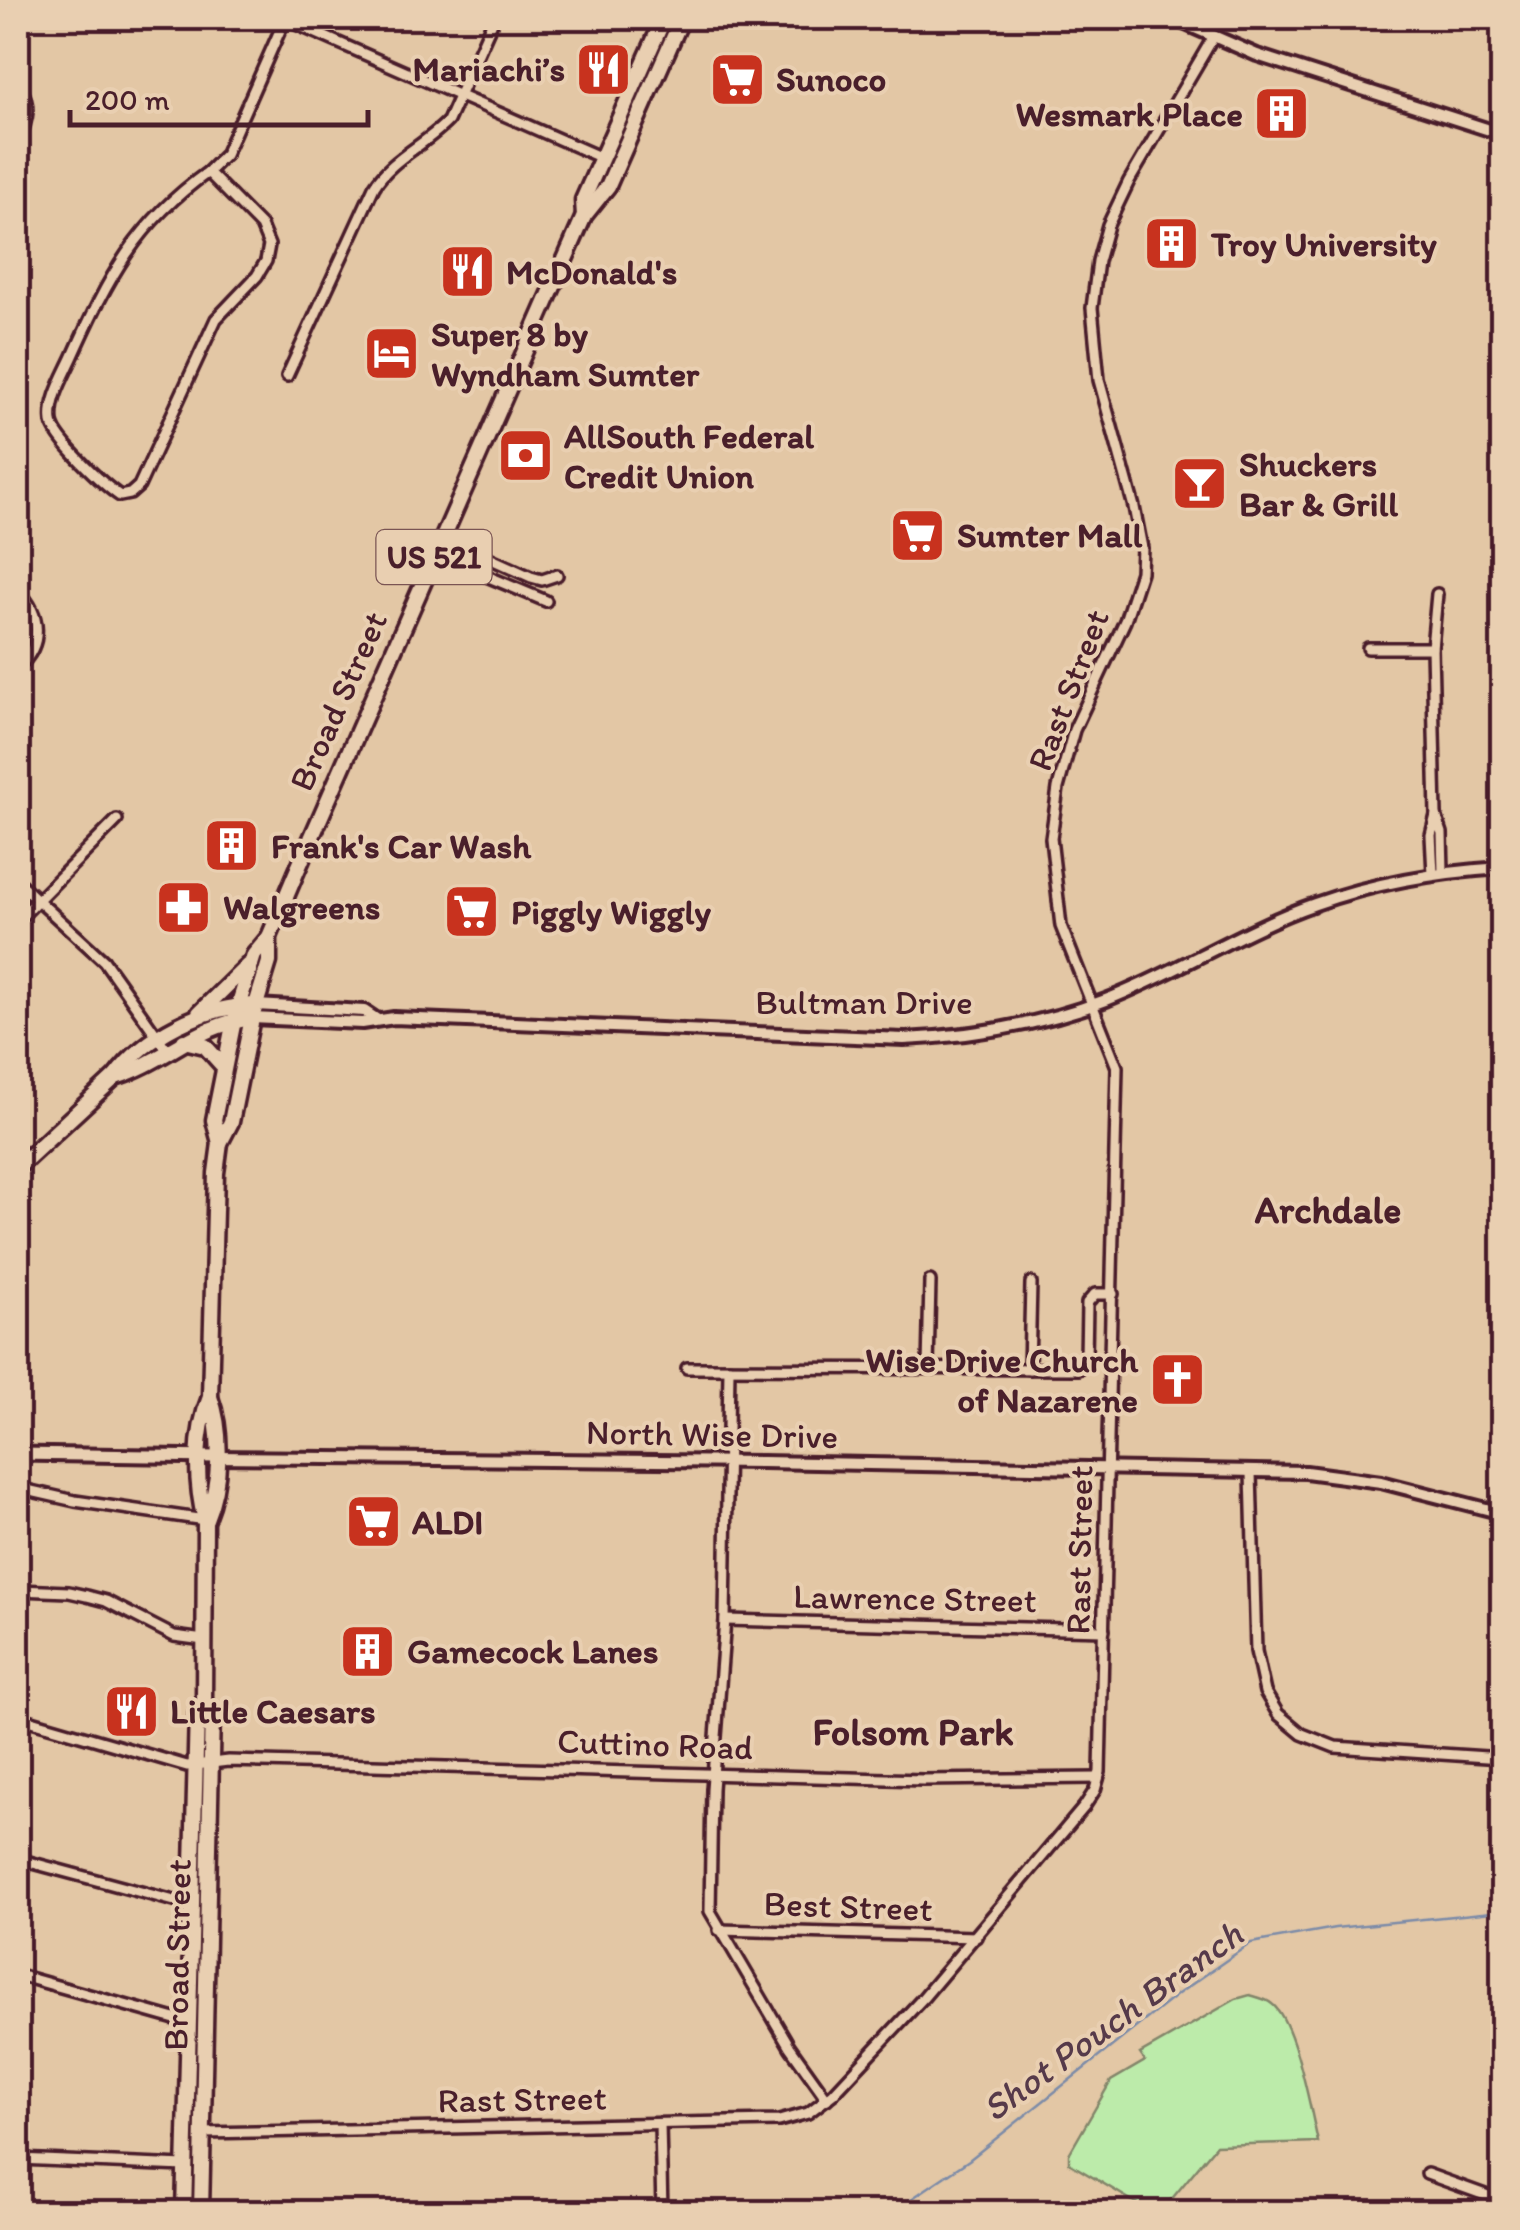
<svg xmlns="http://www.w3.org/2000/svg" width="1520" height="2230" font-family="Itim,sans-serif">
<rect width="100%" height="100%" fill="#e3c7a5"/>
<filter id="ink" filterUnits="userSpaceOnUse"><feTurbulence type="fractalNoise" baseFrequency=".01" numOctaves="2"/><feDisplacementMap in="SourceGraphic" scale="20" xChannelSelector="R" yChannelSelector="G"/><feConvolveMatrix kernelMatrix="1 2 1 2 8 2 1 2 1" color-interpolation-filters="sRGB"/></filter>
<g filter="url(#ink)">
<path fill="#bcebaa" stroke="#83856a" stroke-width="2.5" d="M1250 1995C1257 1997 1267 1999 1272 2004 1295 2021 1311 2112 1318 2142L1216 2145 1161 2212H1151L1069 2163V2154L1111 2081 1145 2061 1140 2054 1236 1999Z"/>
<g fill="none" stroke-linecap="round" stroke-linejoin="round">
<polyline stroke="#7c8ba8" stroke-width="2.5" points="892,2212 969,2160 1178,1994 1251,1943 1335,1928 1502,1911"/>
<defs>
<g id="minor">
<polyline points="282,18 602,158"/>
<path d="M18 83C32 105 28 119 18 142"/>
<path d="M208 172 261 226 269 245 266 261 257 276 216 319 139 486 130 494 120 496C104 485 55 440 52 422 49 400 64 376 73 356 108 278 136 223 208 172Z"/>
<polyline points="208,172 225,155 285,19"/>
<path d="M287 376 374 187C391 159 425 145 448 121L494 18"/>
<polyline points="443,537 531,577 542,580 557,575"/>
<polyline points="437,550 477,572 546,601"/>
<path d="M18 591C41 614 44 645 18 667"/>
<polyline points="1368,648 1432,648"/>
<polyline points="1436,815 1432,648 1437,594"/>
<polyline points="1433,874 1431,835 1436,815 1442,833 1443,872"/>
<polyline points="18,882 104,961 167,1050"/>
<polyline points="18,920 117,820"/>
<polyline points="687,1368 1079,1369 1086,1359 1087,1303 1095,1294 1113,1294"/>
<polyline points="729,1368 725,1620 712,1789 710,1911 790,2047 827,2099"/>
<polyline points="928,1368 930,1281"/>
<polyline points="1029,1369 1031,1283"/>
<polyline points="1251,1473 1256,1651 1265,1692 1278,1714 1302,1734 1335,1747 1502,1758"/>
<polyline points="18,1488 75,1501 205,1520"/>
<polyline points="18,1590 69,1592 87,1596 106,1601 174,1636 204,1640"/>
<polyline points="725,1620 1104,1630"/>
<polyline points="18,1717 187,1766 228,1761 923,1780 1098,1778"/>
<polyline points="18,1859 193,1906"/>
<polyline points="719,1930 976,1937"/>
<polyline points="18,1975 189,2023"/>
<polyline points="660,2124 662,2212"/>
<polyline points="203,2133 779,2121 808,2113 833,2094 923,1998 1084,1807 1095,1790 1100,1772 1117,1067 1061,926 1051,838 1058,788 1074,730 1125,621 1141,572 1142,548 1134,507 1099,380 1092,308 1098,261 1108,225 1129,181 1214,36"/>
<polyline points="18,2159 185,2166"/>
<polyline points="1427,2174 1502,2201"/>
</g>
<g id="tertiary">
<polyline points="1172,18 1257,55 1502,134"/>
<polyline points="256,1005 364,1011 376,1019"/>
<path d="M252 1018 362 1023 394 1018 904 1039C974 1036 1041 1025 1106 1000 1178 972 1243 929 1315 904 1377 882 1438 872 1502 868"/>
<polyline points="216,1457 763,1462 1306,1472 1381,1482 1502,1513"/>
</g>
<polyline id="secondary" points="18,1454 216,1457"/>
<g id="primary">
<polyline points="220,1143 214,1120 234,1020"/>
<path d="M206 1519C221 1483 223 1433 210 1397L216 1173 220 1143 231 1122 252 1018"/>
<path d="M184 2212 197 1712 204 1703 205 1520C195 1482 195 1433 210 1397"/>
<polyline points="201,2212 212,1712 204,1703"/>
</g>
<g id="trunk">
<polyline points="584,216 583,200 664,18"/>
<polyline points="199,1013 248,965"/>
<polyline points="236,1013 254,955 269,937"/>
<polyline points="184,1041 205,1046 223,1066"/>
<path d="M115 1077C165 1062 196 1025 252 1018L269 962V937L296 873 584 216 608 186 682 18"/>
<path d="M18 1167 115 1077C146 1035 204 1006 256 1005"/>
</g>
</defs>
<use href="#minor" stroke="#4a1f2b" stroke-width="16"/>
<use href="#tertiary" stroke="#4a1f2b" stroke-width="18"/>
<use href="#secondary" stroke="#4a1f2b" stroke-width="19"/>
<use href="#primary" stroke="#4a1f2b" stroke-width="21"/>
<use href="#trunk" stroke="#4a1f2b" stroke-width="21"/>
<use href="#minor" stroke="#e9cfb1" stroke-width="9"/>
<use href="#tertiary" stroke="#e9cfb1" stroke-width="10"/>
<use href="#secondary" stroke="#e9cfb1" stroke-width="11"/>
<use href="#primary" stroke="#e9cfb1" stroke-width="14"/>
<use href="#trunk" stroke="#e9cfb1" stroke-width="14"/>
</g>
</g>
<defs>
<symbol id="restaurant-square" viewBox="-11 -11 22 22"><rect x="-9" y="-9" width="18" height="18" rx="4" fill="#c8321e" stroke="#e9cfb1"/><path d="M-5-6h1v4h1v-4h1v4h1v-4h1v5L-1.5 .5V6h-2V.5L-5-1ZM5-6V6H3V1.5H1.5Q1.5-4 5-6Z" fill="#fff"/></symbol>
<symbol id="supermarket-square" viewBox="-11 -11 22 22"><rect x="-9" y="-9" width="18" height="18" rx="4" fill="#c8321e" stroke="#e9cfb1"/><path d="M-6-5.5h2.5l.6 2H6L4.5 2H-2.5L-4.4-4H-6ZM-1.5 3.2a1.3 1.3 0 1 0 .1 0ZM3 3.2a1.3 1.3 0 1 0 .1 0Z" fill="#fff"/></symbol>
<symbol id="building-square" viewBox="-11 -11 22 22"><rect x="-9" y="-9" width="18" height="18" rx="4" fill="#c8321e" stroke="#e9cfb1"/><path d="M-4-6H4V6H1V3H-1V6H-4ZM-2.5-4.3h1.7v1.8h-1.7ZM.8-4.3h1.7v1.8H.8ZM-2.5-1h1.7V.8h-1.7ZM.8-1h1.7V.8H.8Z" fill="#fff"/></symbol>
<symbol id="hotel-square" viewBox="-11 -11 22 22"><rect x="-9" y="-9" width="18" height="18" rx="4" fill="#c8321e" stroke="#e9cfb1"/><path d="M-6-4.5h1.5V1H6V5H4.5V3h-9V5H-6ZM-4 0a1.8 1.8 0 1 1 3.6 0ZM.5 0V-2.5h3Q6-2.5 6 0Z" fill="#fff"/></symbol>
<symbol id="bank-square" viewBox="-11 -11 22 22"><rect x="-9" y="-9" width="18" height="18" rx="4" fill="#c8321e" stroke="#e9cfb1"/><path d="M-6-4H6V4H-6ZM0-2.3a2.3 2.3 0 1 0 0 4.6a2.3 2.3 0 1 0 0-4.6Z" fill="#fff"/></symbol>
<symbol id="bar-square" viewBox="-11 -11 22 22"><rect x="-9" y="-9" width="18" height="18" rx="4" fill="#c8321e" stroke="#e9cfb1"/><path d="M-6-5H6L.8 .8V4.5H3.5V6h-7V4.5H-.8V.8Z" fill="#fff"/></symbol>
<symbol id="pharmacy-square" viewBox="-11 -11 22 22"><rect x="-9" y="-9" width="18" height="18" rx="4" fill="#c8321e" stroke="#e9cfb1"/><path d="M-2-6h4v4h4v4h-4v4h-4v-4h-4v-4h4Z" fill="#fff"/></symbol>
<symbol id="church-square" viewBox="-11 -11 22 22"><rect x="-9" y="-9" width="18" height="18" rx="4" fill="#c8321e" stroke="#e9cfb1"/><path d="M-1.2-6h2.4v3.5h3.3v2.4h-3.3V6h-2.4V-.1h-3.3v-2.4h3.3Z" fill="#fff"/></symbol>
</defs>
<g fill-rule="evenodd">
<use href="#restaurant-square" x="572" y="38" width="63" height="63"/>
<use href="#supermarket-square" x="706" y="48" width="63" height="63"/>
<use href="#building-square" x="1250" y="82" width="63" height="63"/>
<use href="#building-square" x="1140" y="212" width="63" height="63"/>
<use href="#restaurant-square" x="436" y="240" width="63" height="63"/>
<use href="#hotel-square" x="360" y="322" width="63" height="63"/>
<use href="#bank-square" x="494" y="424" width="63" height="63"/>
<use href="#bar-square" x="1168" y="452" width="63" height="63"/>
<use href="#supermarket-square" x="886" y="504" width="63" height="63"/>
<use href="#building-square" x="200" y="814" width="63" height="63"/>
<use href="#pharmacy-square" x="152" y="876" width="63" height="63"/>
<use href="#supermarket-square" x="440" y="880" width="63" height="63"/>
<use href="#church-square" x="1146" y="1348" width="63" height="63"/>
<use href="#supermarket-square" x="342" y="1490" width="63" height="63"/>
<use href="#building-square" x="336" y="1620" width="63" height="63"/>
<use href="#restaurant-square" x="100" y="1680" width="63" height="63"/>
</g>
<g text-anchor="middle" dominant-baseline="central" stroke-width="8" stroke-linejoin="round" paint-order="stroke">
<rect fill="#e9cfb1" stroke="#7a5453" stroke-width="2.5" x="376.5" y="530" width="115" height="54" rx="8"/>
<g font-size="32" font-weight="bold" fill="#4a1f2b">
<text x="434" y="557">US 521</text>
</g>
<g font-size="35" font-weight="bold" fill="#4a1f2b" stroke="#e9cfb1" text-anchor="start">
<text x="565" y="69" text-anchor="end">Mariachi’s</text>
<text x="776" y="79">Sunoco</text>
<text x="1243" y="114" text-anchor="end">Wesmark Place</text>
<text x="1211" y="244">Troy University</text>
<text x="506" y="272">McDonald's</text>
<text x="431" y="334">Super 8 by<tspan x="431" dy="40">Wyndham Sumter</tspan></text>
<text x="564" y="436">AllSouth Federal<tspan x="564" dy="40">Credit Union</tspan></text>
<text x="1239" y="464">Shuckers<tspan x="1239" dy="40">Bar &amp; Grill</tspan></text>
<text x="957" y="535">Sumter Mall</text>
<text x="271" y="846">Frank's Car Wash</text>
<text x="223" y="907">Walgreens</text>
<text x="511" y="912">Piggly Wiggly</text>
<text x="1138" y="1360" text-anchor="end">Wise Drive Church<tspan x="1138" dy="40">of Nazarene</tspan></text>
<text x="412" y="1522">ALDI</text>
<text x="407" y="1651">Gamecock Lanes</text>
<text x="170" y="1711">Little Caesars</text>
</g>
<g font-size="35" fill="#4a1f2b" stroke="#e9cfb1">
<text transform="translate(1068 690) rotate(-69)">Rast Street</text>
<text transform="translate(338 701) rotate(-66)">Broad Street</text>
<text x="864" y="1002">Bultman Drive</text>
<text transform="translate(712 1434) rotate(1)">North Wise Drive</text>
<text transform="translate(1079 1550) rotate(-89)">Rast Street</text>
<text transform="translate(915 1598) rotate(1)">Lawrence Street</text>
<text transform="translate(655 1744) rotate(2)">Cuttino Road</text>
<text transform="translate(848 1906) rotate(2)">Best Street</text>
<text transform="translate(177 1955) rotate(-89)">Broad Street</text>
<text transform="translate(522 2099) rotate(-1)">Rast Street</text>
</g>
<g font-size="38" font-weight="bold" fill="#4a1f2b" stroke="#e9cfb1">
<text x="1328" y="1210">Archdale</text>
<text x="913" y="1732">Folsom Park</text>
</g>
<g font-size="38" font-style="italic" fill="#563a4a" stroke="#e9cfb1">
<text transform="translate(1112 2021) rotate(-36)">Shot Pouch Branch</text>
</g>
</g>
<rect width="1520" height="2230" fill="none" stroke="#e9cfb1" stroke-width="60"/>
<rect x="30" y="30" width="1460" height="2170" fill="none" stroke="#4a1f2b" stroke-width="4" filter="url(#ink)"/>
<path d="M70 110v15h298v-15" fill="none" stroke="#4a1f2b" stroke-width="5"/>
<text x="85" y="110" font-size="30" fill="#4a1f2b" stroke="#e9cfb1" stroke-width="8" paint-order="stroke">200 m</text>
</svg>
